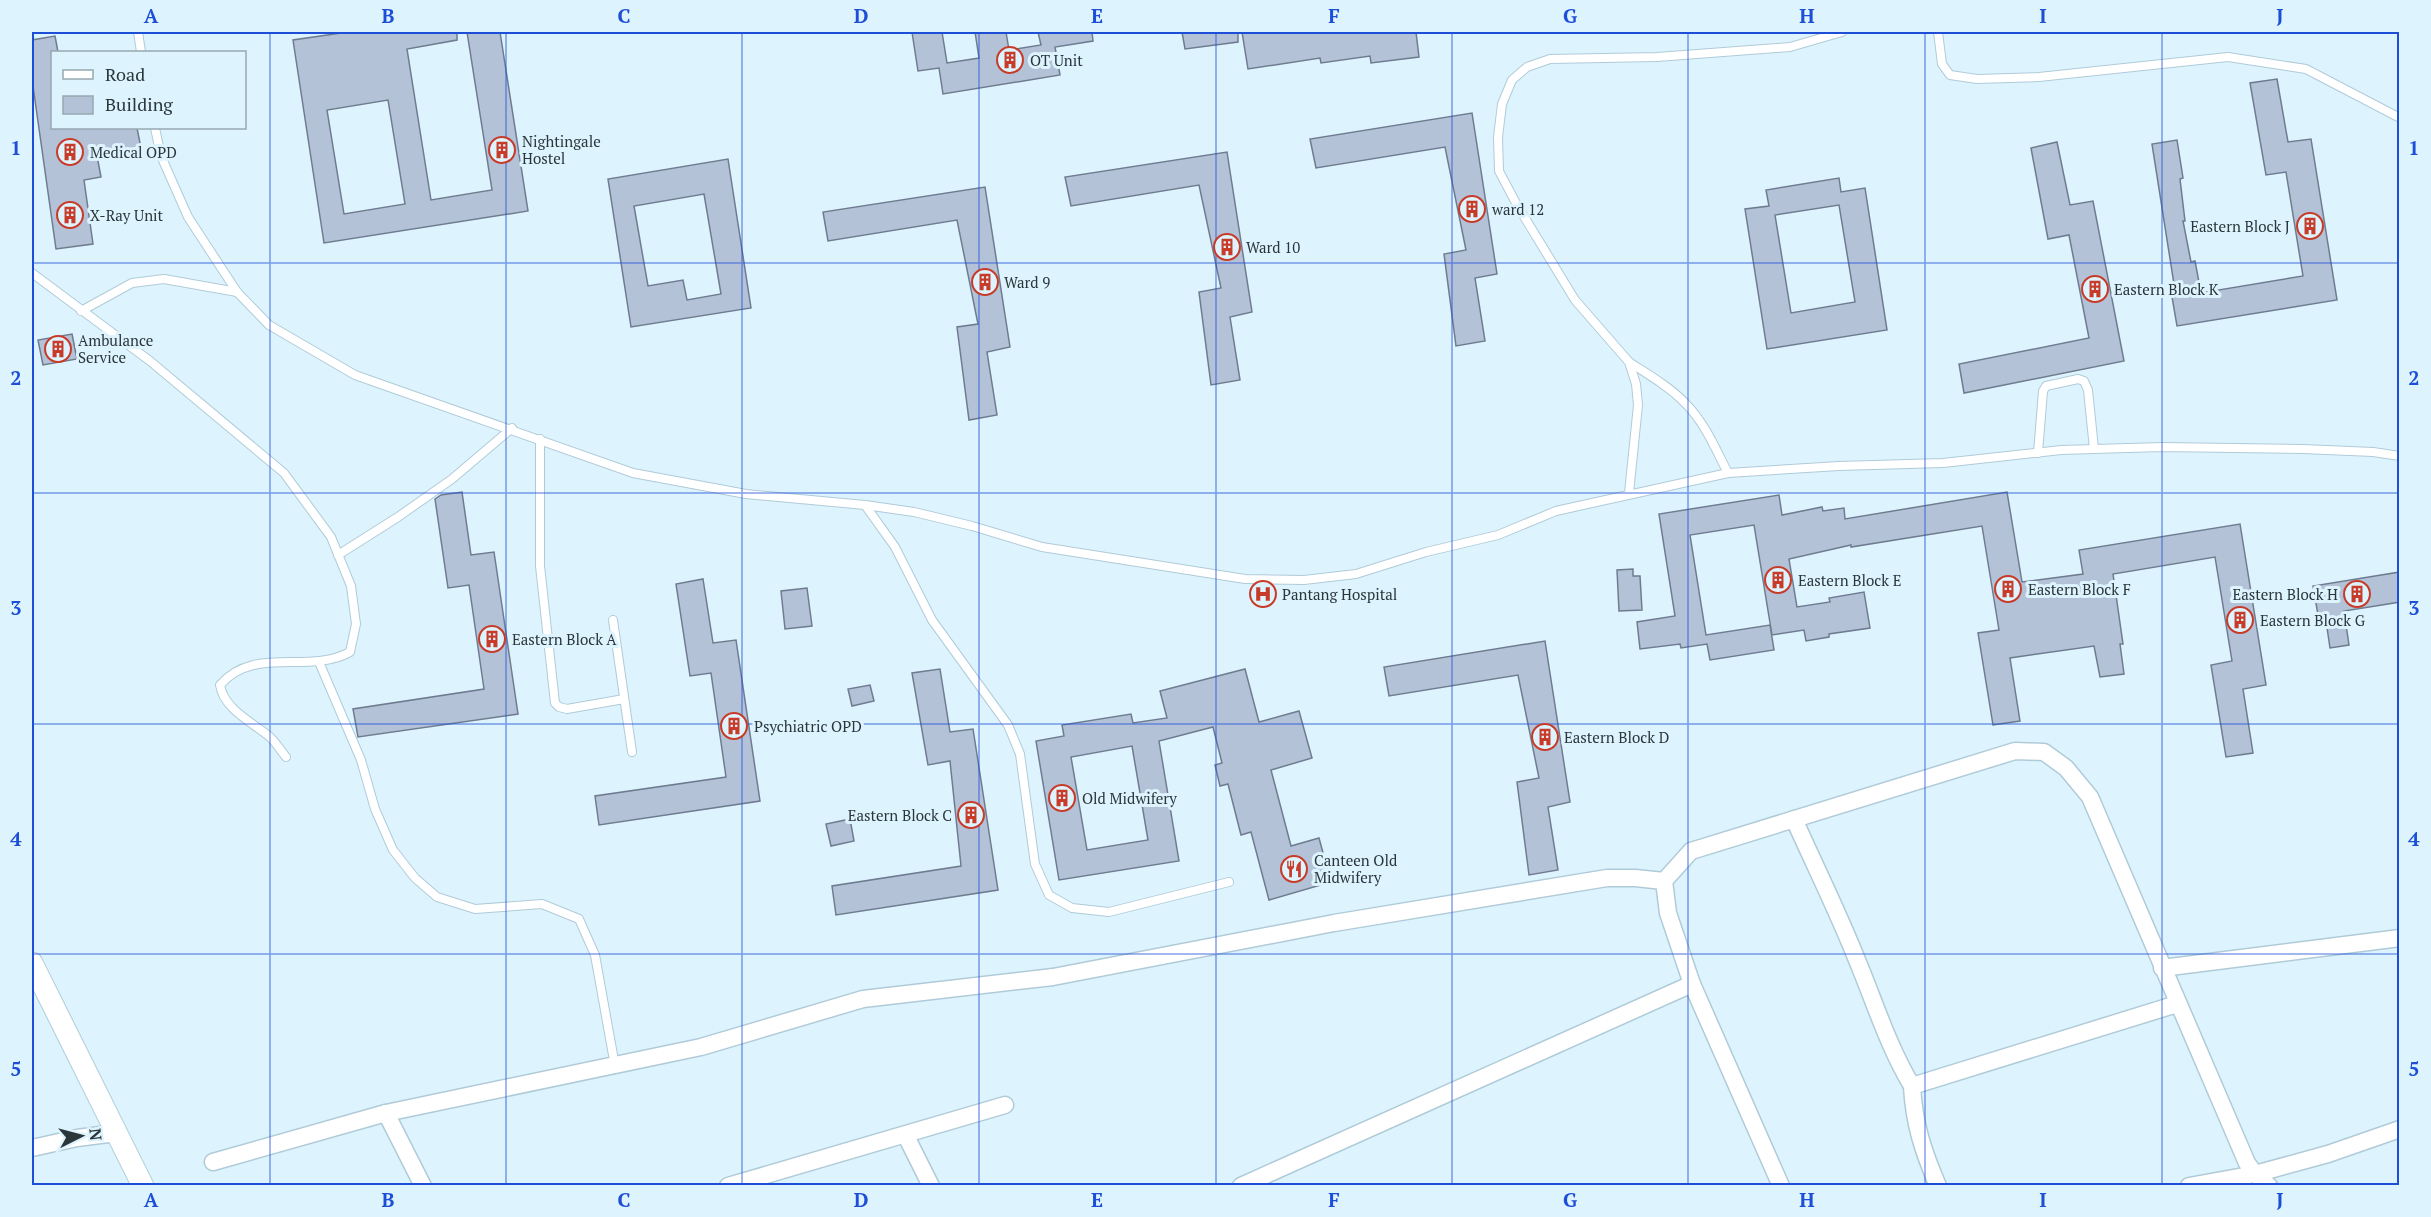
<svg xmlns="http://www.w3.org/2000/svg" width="2431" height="1217" font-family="'PT Serif',serif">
<rect width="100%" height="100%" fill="#ddf4fe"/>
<g fill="#b4c2d8" stroke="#6f7c90" stroke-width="1.5" fill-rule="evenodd">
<path d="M348 32H457V40L407 49 431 200 492 190 467 32H500L528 211 324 243 293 40ZM388 100 405 204 344 214 327 110Z"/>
<polygon points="912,32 942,32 947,63 979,58 975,32 1006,32 1009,50 1041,45 1038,32 1092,32 1093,41 1055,47 1060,75 943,94 939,68 918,71"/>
<polygon points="1182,32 1238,32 1238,42 1185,49"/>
<polygon points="1242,32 1416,32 1419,57 1371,63 1370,56 1321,63 1320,58 1248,69"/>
<polygon points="55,36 58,52 52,52 52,128 137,128 141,148 97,156 101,177 84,180 93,244 56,249 32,79 32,40"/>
<polygon points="2277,79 2288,142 2311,139 2337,300 2177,326 2172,297 2176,297 2152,144 2177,140 2183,178 2180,179 2185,221 2183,221 2191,262 2195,261 2201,293 2303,276 2286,172 2266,175 2250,83"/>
<polygon points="1472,113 1497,274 1475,278 1485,341 1456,346 1444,254 1466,250 1445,147 1316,168 1310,139"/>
<polygon points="2057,142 2070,205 2093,201 2124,361 1964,393 1959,364 2089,338 2069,235 2048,239 2031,148"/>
<polygon points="1227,152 1252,312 1230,317 1240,380 1211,385 1199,292 1221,288 1199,185 1071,206 1065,177"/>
<path d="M728 159 751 308 631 327 608 179ZM704 194 721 294 687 300 683 280 648 286 634 206Z"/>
<path d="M1839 178 1841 192 1865 188 1887 330 1767 349 1745 209 1769 206 1766 190ZM1839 205 1855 302 1791 313 1775 215Z"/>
<polygon points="985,187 1010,347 987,352 997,415 969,420 957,327 978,324 957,220 828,241 823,212"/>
<polygon points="72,334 77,359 43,365 38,340"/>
<polygon points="462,492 471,555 494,552 518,714 358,737 353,709 484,689 469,585 448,588 435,499 441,495"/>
<polygon points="2007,492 2022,582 2083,574 2079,550 2240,524 2266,685 2243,689 2253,753 2226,757 2211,665 2232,661 2215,557 2113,574 2123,644 2120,644 2124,674 2100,677 2094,646 2010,658 2020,721 1993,725 1978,633 1999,630 1982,526 1851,547 1851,545 1789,559 1797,607 1830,602 1829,598 1864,592 1870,628 1829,634 1829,637 1806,641 1804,630 1772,635 1754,525 1690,535 1706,635 1770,625 1774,650 1710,660 1707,644 1681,648 1680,644 1640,649 1637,622 1675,616 1659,514 1779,495 1782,515 1822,507 1823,511 1844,508 1845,519"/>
<polygon points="1633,569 1633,576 1640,576 1642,610 1619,611 1617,570"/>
<polygon points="2400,572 2400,602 2344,611 2349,645 2330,648 2325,614 2318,615 2313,586"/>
<polygon points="703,579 713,643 736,640 760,801 599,825 595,796 726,777 711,673 690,676 676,584"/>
<polygon points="807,588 812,626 785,629 781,591"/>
<polygon points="1545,641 1570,802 1548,807 1558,870 1529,875 1517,782 1539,778 1518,675 1389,696 1384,667"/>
<polygon points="940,669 950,732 973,729 998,890 836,915 832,886 961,866 950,761 928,765 912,673"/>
<path d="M1245 669 1259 722 1299 711 1312 758 1271 770 1291 846 1319 838 1331 882 1269 900 1251 832 1241 835 1228 784 1220 786 1215 765 1222 763 1213 727 1159 741 1179 861 1059 880 1036 741 1064 736 1062 725 1131 714 1133 723 1167 718 1160 691ZM1132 746 1148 840 1087 850 1071 757Z"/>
<polygon points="870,685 874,701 852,706 848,689"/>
<polygon points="850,819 854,841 831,846 826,824"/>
</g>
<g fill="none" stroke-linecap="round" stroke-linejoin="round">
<defs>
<g id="service">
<polyline points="138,32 141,52"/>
<polyline points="1938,32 1942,64 1950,75 1977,79 2039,77 2228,57 2306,69 2400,118"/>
<polyline points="155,128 161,156 188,217 237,292 269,325 355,375 633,473 746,494 865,505 914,512 972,526 1042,547 1245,579 1304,580 1356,574 1426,552 1498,535 1556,511 1728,473 1839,466 1943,463 2061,450 2162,447 2303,449 2373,452 2400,456"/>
<path d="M32 273 150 361 284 473 331 537 351 586 356 624 350 652C308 675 254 645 220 685 224 710 254 723 271 738 277 744 281 751 286 757"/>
<polyline points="81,311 132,283 164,279 237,292"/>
<path d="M1629 362C1649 375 1670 387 1686 404 1705 423 1716 450 1728 473"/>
<polyline points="540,439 540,566 555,703 559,707 567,709 624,699"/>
<polyline points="2038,453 2043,391 2046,386 2078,379 2084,381 2088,390 2094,449"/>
<polyline points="1629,493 1638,405 1636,384 1629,362 1575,300 1517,205 1499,171 1498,137 1502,104 1512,80 1527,67 1550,59 1657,57 1790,47 1842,32"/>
<polyline points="865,505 895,547 932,620 1008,725 1020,754 1035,864 1049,895 1072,908 1109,912 1229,882"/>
<polyline points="338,555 398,517 452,479 512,428"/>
<polyline points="613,620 632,752"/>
<polyline points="319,662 361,760 375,809 393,850 415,878 437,897 475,909 542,904 579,919 595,955 615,1066"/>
</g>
<g id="minor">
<path d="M1794 819C1815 866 1838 912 1857 960 1875 1003 1888 1046 1912 1086L2177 1004"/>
<polyline points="2162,968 2400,938"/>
<polyline points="1692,984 1781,1186"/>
<path d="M1912 1086C1914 1124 1923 1151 1938 1186"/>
<polyline points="386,1113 423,1186"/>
<polyline points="906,1136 931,1186"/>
<polyline points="32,1148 77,1138 116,1133"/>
<polyline points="213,1162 386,1113 701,1047 863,999 1053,977 1334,923 1607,878 1635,878 1664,881 1691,851 2015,751 2044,752 2066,768 2090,797 2247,1163 2255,1174 2328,1154 2400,1129"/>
<polyline points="728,1186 1005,1105"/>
<polyline points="1241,1186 1692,984 1668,913 1664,881"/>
<polyline points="2189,1186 2255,1174 2269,1186"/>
</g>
<polyline id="tertiary" points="32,963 143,1186"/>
</defs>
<use href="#service" stroke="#b0cbd8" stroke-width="10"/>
<use href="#minor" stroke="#b0cbd8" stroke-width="19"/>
<use href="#tertiary" stroke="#b0cbd8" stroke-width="23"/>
<use href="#service" stroke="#fff" stroke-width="8"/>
<use href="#minor" stroke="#fff" stroke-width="16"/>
<use href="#tertiary" stroke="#fff" stroke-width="21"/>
</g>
<path fill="none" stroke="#1d4ed8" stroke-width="1.5" stroke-opacity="0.55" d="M270 32V1186M506 32V1186M742 32V1186M979 32V1186M1216 32V1186M1452 32V1186M1688 32V1186M1925 32V1186M2162 32V1186M32 263H2400M32 493H2400M32 724H2400M32 954H2400"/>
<defs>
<symbol id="building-ring" viewBox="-11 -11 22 22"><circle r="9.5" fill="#ddf4fe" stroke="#c83b29" stroke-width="1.5"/><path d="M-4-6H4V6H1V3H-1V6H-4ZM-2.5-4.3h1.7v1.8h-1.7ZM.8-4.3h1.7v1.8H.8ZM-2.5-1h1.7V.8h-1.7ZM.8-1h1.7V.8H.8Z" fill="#c83b29"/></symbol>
<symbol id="hospital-ring" viewBox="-11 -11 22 22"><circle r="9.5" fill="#ddf4fe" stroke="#c83b29" stroke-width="1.5"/><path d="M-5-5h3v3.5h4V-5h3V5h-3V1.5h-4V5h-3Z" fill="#c83b29"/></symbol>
<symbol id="restaurant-ring" viewBox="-11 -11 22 22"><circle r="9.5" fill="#ddf4fe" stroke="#c83b29" stroke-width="1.5"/><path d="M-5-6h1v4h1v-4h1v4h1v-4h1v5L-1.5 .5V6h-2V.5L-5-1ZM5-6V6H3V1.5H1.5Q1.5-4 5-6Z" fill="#c83b29"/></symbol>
</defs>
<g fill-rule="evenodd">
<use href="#building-ring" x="995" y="45" width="30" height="30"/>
<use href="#building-ring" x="487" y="135" width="30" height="30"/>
<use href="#building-ring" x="55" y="137" width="30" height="30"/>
<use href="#building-ring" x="1457" y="194" width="30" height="30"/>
<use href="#building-ring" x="55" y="200" width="30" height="30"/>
<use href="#building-ring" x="2295" y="211" width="30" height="30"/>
<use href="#building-ring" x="1212" y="232" width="30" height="30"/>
<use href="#building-ring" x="970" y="267" width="30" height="30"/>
<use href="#building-ring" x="2080" y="274" width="30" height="30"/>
<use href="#building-ring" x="43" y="334" width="30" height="30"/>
<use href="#building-ring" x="1763" y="565" width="30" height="30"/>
<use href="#building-ring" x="1993" y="574" width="30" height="30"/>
<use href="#hospital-ring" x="1248" y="579" width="30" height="30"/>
<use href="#building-ring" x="2342" y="579" width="30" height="30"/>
<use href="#building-ring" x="2225" y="605" width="30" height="30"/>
<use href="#building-ring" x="477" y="624" width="30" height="30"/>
<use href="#building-ring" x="719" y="711" width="30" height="30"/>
<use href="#building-ring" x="1530" y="722" width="30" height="30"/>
<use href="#building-ring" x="1047" y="783" width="30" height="30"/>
<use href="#building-ring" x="956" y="800" width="30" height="30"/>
<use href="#restaurant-ring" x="1279" y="854" width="30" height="30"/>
</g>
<g text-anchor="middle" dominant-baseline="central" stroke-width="6" stroke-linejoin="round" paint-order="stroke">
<g font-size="15" fill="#2b363b" stroke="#ddf4fe" text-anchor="start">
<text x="1030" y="60">OT Unit</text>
<text x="522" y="141">Nightingale<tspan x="522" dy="17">Hostel</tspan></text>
<text x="90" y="152">Medical OPD</text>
<text x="1492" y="209">ward 12</text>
<text x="90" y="215">X-Ray Unit</text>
<text x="2290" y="226" text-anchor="end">Eastern Block J</text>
<text x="1246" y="247">Ward 10</text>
<text x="1004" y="282">Ward 9</text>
<text x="2114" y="289">Eastern Block K</text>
<text x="78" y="340">Ambulance<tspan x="78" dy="17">Service</tspan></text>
<text x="1798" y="580">Eastern Block E</text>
<text x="2028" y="589">Eastern Block F</text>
<text x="1282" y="594">Pantang Hospital</text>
<text x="2338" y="594" text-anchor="end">Eastern Block H</text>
<text x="2260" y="620">Eastern Block G</text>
<text x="512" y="639">Eastern Block A</text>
<text x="754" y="726">Psychiatric OPD</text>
<text x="1564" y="737">Eastern Block D</text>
<text x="1082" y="798">Old Midwifery</text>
<text x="952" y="815" text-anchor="end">Eastern Block C</text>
<text x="1314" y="860">Canteen Old<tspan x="1314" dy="17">Midwifery</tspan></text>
</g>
</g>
<rect width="2431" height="1217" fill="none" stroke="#ddf4fe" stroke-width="66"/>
<rect x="51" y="51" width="195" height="78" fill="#ddf4fe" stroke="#96a8b0" stroke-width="1.5"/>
<rect x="63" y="70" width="30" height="9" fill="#ffffff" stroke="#96a8b0" stroke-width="1.5"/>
<text x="105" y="81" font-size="18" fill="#2b363b">Road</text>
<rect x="63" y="96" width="30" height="18" fill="#b4c2d8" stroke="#96a8b0" stroke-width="1.5"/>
<text x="105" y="111" font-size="18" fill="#2b363b">Building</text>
<g transform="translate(81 1136) rotate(84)" stroke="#ddf4fe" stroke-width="4.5" paint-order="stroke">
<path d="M0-4.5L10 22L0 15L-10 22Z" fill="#2b363b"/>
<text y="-9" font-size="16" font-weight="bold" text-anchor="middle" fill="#2b363b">N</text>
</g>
<rect x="33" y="33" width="2365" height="1151" fill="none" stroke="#1d4ed8" stroke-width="2"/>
<g font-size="20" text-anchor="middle" font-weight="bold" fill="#1d4ed8">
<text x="151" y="23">A</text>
<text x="388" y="23">B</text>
<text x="624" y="23">C</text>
<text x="861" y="23">D</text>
<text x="1097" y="23">E</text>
<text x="1334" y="23">F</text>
<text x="1570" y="23">G</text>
<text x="1807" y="23">H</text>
<text x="2043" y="23">I</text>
<text x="2280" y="23">J</text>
<text x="16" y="155">1</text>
<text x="2414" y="155">1</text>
<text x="16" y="385">2</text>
<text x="2414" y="385">2</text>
<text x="16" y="615">3</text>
<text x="2414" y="615">3</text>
<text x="16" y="846">4</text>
<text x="2414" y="846">4</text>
<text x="16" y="1076">5</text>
<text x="2414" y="1076">5</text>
<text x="151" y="1207">A</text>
<text x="388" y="1207">B</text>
<text x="624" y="1207">C</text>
<text x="861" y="1207">D</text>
<text x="1097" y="1207">E</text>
<text x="1334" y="1207">F</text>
<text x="1570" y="1207">G</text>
<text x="1807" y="1207">H</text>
<text x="2043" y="1207">I</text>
<text x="2280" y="1207">J</text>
</g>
</svg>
